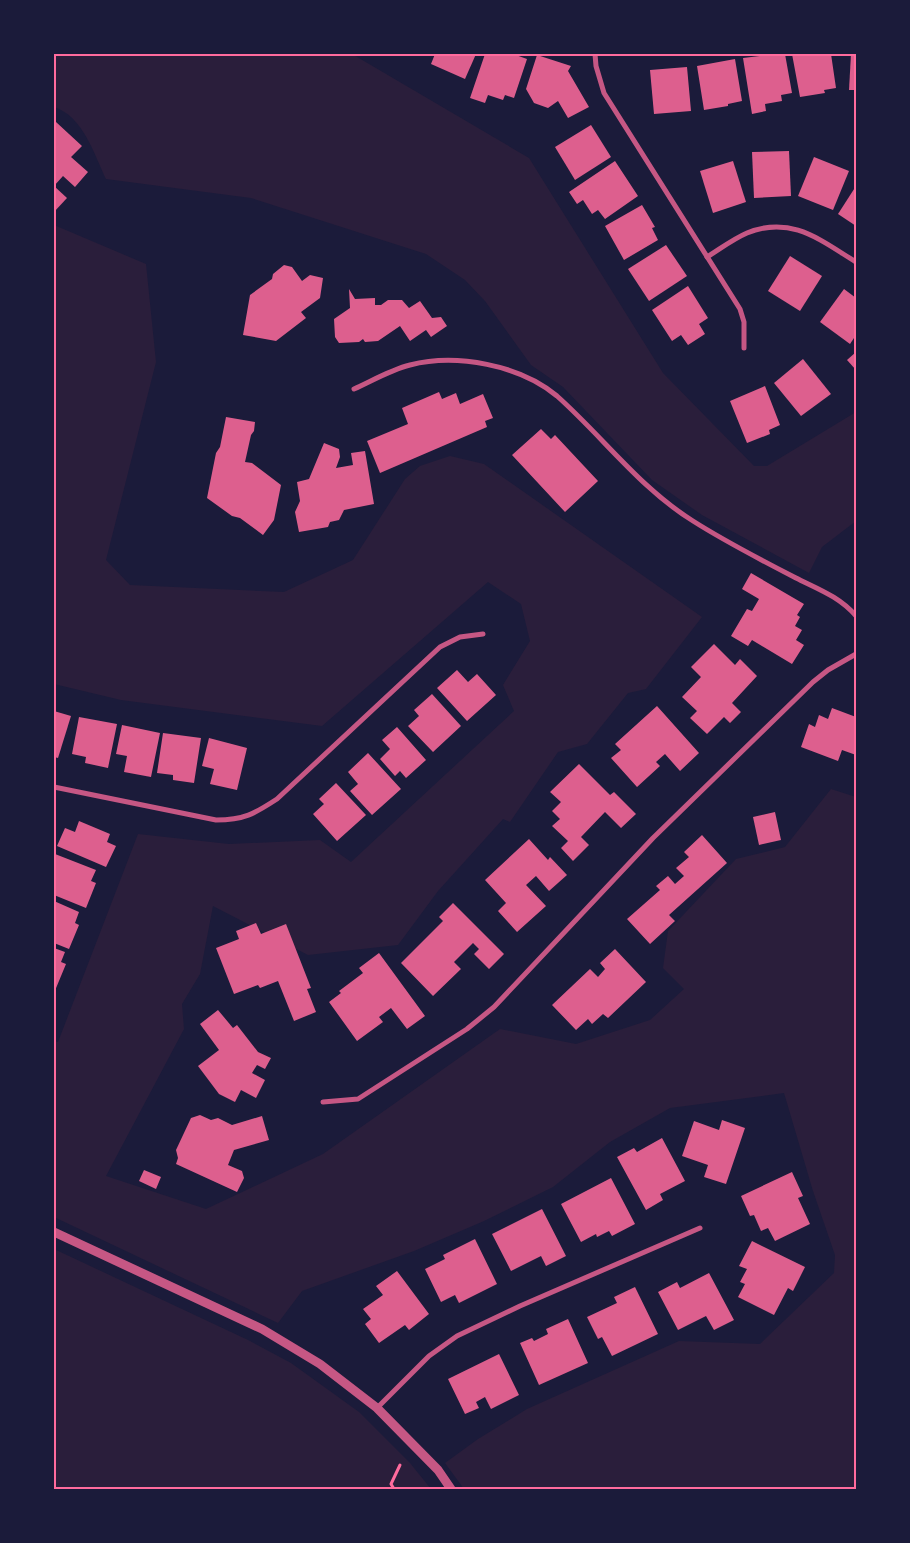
<svg xmlns="http://www.w3.org/2000/svg" width="910" height="1543" font-family="'PT Sans Narrow',sans-serif">
<rect width="100%" height="100%" fill="#1b1b3a"/>
<g fill="#2a1e3b">
<path d="M54 54H352L529 158 663 373 754 466H767L856 412V521L822 547 809 573 702 515 652 480 563 387 531 365 485 301 465 280 426 254 251 198 106 179C94 154 83 116 54 107Z"/>
<polygon points="54,225 146,264 156,362 106,560 130,585 284,592 353,560 405,479 420,466 450,456 484,464 702,617 646,689 628,693 587,744 558,752 510,822 503,819 438,891 398,945 308,955 213,906 200,974 182,1004 184,1029 106,1176 206,1209 323,1154 500,1029 576,1044 650,1020 684,989 663,968 668,931 736,859 785,847 831,789 856,797 856,1489 464,1489 445,1463 478,1439 527,1409 679,1341 760,1344 834,1273 835,1255 813,1191 784,1093 670,1108 610,1142 553,1187 484,1221 414,1251 302,1291 278,1323 54,1217 54,1041 58,1042 138,834 229,844 320,840 351,862 514,711 503,685 530,641 521,604 488,582 322,726 121,700 54,684"/>
<polygon points="54,1249 248,1340 291,1363 359,1412 410,1463 431,1489 54,1489"/>
</g>
<g fill="#dd5f8e">
<polygon points="435,54 476,54 465,79 431,64"/>
<polygon points="485,54 513,54 527,59 514,98 505,95 503,100 488,95 485,103 470,98"/>
<polygon points="777,54 785,54 792,93 781,95 782,101 765,104 766,111 752,114 743,58"/>
<polygon points="792,54 831,54 836,88 824,90 825,93 800,97"/>
<polygon points="851,54 856,54 856,90 849,90"/>
<polygon points="537,55 571,66 568,71 589,107 568,118 558,101 548,108 534,103 526,89"/>
<polygon points="735,59 742,101 728,104 728,106 704,110 697,66"/>
<polygon points="687,67 691,111 654,114 650,70"/>
<polygon points="56,122 82,146 71,157 88,172 75,187 63,176 54,186 54,125"/>
<polygon points="591,125 611,157 575,180 555,147"/>
<polygon points="789,151 791,196 754,198 752,152"/>
<polygon points="814,157 849,171 833,210 798,196"/>
<polygon points="615,161 638,196 605,219 598,210 592,214 583,200 577,204 569,192"/>
<polygon points="733,161 746,202 713,213 700,171"/>
<polygon points="54,186 67,198 54,212"/>
<polygon points="856,186 856,226 838,214"/>
<polygon points="642,205 655,227 652,228 658,240 624,260 605,226"/>
<polygon points="666,245 687,276 649,301 628,269"/>
<polygon points="790,256 822,276 800,311 768,291"/>
<polygon points="284,265 292,267 302,281 310,275 323,278 320,298 301,312 306,318 276,341 243,335 250,295 272,279 273,274"/>
<polygon points="688,286 708,318 699,324 705,334 688,345 681,335 672,341 652,310"/>
<polygon points="349,289 355,299 375,298 375,305 381,305 388,300 402,300 409,308 420,301 432,318 441,317 447,326 431,337 426,330 410,341 400,326 378,341 365,342 363,339 359,342 339,343 335,337 334,319 350,308"/>
<polygon points="844,289 856,298 856,335 850,344 820,322"/>
<polygon points="856,352 856,370 847,360"/>
<polygon points="803,359 831,394 801,416 774,383"/>
<polygon points="765,386 780,425 769,430 770,434 747,443 730,401"/>
<polygon points="439,392 442,399 456,393 460,404 483,394 493,418 485,421 487,427 380,473 367,441 408,424 402,408"/>
<polygon points="226,417 255,422 254,431 251,435 245,462 252,463 281,485 274,520 263,535 240,518 232,516 207,498 216,453 220,447"/>
<polygon points="541,429 551,439 555,435 598,481 565,512 512,455"/>
<polygon points="324,443 339,449 340,457 336,468 353,465 351,453 365,451 374,504 344,510 339,520 330,522 328,527 299,532 295,512 300,501 297,482 309,479"/>
<polygon points="751,573 804,604 797,615 800,617 795,626 802,630 796,640 804,645 792,664 752,640 748,646 731,636 747,609 752,611 759,599 742,589"/>
<polygon points="714,644 735,665 740,659 757,676 732,703 741,712 730,723 724,717 707,734 690,718 697,711 682,697 701,677 691,667"/>
<polygon points="457,670 468,682 477,674 496,695 467,721 437,688"/>
<polygon points="432,694 461,726 433,752 408,726 419,716 414,710"/>
<polygon points="657,706 699,753 680,771 665,754 656,762 660,766 637,787 611,758 621,750 615,744"/>
<polygon points="832,708 856,717 856,755 842,750 838,761 801,747 809,724 815,727 819,715 828,719"/>
<polygon points="54,711 71,716 58,758 54,757"/>
<polygon points="79,717 117,724 108,768 85,763 86,757 72,754"/>
<polygon points="122,725 160,733 151,777 124,772 127,756 116,754"/>
<polygon points="397,727 426,760 406,778 400,771 395,776 380,759 390,749 382,740"/>
<polygon points="163,733 201,738 194,783 173,780 173,775 157,773"/>
<polygon points="209,738 247,748 237,790 210,784 214,769 202,766"/>
<polygon points="368,753 401,789 372,815 350,791 358,784 348,772"/>
<polygon points="579,764 610,795 614,792 636,814 621,828 605,812 581,837 589,845 573,861 561,848 568,841 552,826 560,819 552,811 561,802 550,792"/>
<polygon points="336,783 366,815 337,841 313,814 324,804 319,799"/>
<polygon points="775,812 781,840 759,845 753,817"/>
<polygon points="79,821 110,834 107,842 116,846 106,867 57,846 65,828 75,832"/>
<polygon points="702,835 727,863 669,915 675,921 650,944 627,919 660,890 656,886 668,876 675,884 684,876 676,868 689,857 684,852"/>
<polygon points="529,839 548,860 550,857 567,875 549,891 536,876 526,885 546,906 517,932 498,911 506,903 485,880"/>
<polygon points="55,854 96,870 91,881 96,883 86,908 54,895"/>
<polygon points="54,901 79,912 75,923 79,925 69,949 54,943"/>
<polygon points="453,903 504,954 489,969 474,954 479,949 473,943 454,962 461,969 433,996 401,963 443,921 439,917"/>
<polygon points="256,923 261,934 286,924 311,988 307,989 316,1012 294,1021 278,981 260,988 258,985 234,994 216,948 239,939 236,931"/>
<polygon points="54,948 65,952 61,962 66,964 54,993"/>
<polygon points="615,949 646,982 608,1018 603,1014 592,1024 588,1019 576,1030 552,1005 590,969 598,977 605,969 600,963"/>
<polygon points="379,953 425,1016 407,1029 391,1008 379,1017 383,1022 357,1041 329,1002 341,993 339,991 363,973 359,968"/>
<polygon points="218,1010 233,1028 237,1025 258,1052 271,1058 265,1069 257,1065 252,1073 265,1080 256,1098 241,1090 235,1102 219,1094 198,1066 219,1050 200,1024"/>
<polygon points="200,1115 211,1120 218,1118 232,1125 262,1116 269,1140 234,1150 228,1165 242,1171 244,1178 237,1192 176,1164 178,1158 176,1150 191,1118"/>
<polygon points="722,1120 745,1128 726,1184 704,1177 708,1165 682,1156 694,1121 719,1130"/>
<polygon points="662,1138 685,1181 660,1194 663,1200 646,1210 617,1157 634,1148 637,1152"/>
<polygon points="144,1170 161,1177 156,1189 139,1181"/>
<polygon points="792,1172 803,1196 798,1198 810,1224 775,1241 768,1228 761,1231 754,1215 750,1216 741,1196"/>
<polygon points="611,1178 635,1224 612,1236 609,1231 597,1237 596,1234 581,1242 561,1204"/>
<polygon points="542,1209 566,1256 546,1266 541,1256 511,1271 492,1234"/>
<polygon points="475,1239 497,1284 459,1303 455,1295 441,1302 425,1269 445,1259 443,1255"/>
<polygon points="752,1241 805,1267 793,1291 788,1288 774,1315 738,1297 745,1284 740,1282 747,1269 739,1266"/>
<polygon points="397,1271 429,1314 409,1330 405,1325 379,1343 365,1324 371,1319 363,1309 383,1295 376,1286"/>
<polygon points="709,1273 734,1320 714,1330 706,1316 678,1330 658,1292 677,1282 680,1288"/>
<polygon points="635,1287 658,1334 612,1356 602,1337 598,1339 587,1317 617,1303 614,1297"/>
<polygon points="568,1319 588,1363 539,1385 520,1343 532,1338 534,1341 548,1334 546,1329"/>
<polygon points="499,1354 519,1395 491,1409 485,1397 476,1402 479,1408 465,1414 448,1379"/>
</g>
<g fill="none" stroke-linecap="round" stroke-linejoin="round">
<polyline stroke="#ff6b9d" stroke-width="3" points="394,1489 391,1484 400,1465"/>
<g stroke="#c65784" stroke-width="5">
<polyline points="595,54 596,66 604,93 740,309 744,322 744,348"/>
<path d="M707 257C720 249 733 239 747 233 791 215 820 240 856 262"/>
<path d="M354 389C372 381 390 370 410 365 456 353 520 365 557 396 603 437 640 488 693 521 726 542 761 560 796 578 818 589 840 597 856 616"/>
<path d="M54 787 216 820C244 820 254 814 277 799L440 647 460 637 483 634"/>
<polyline points="323,1102 358,1099 467,1029 494,1007 653,838 813,682 828,670 856,654"/>
<polyline points="377,1408 429,1356 457,1336 520,1306 700,1228"/>
</g>
<polyline stroke="#c65784" stroke-width="9" points="54,1232 262,1329 320,1364 377,1408 438,1470 451,1489"/>
</g>
<rect width="910" height="1543" fill="none" stroke="#1b1b3a" stroke-width="110"/>
<rect x="55" y="55" width="800" height="1433" fill="none" stroke="#ff6b9d" stroke-width="2"/>
</svg>
